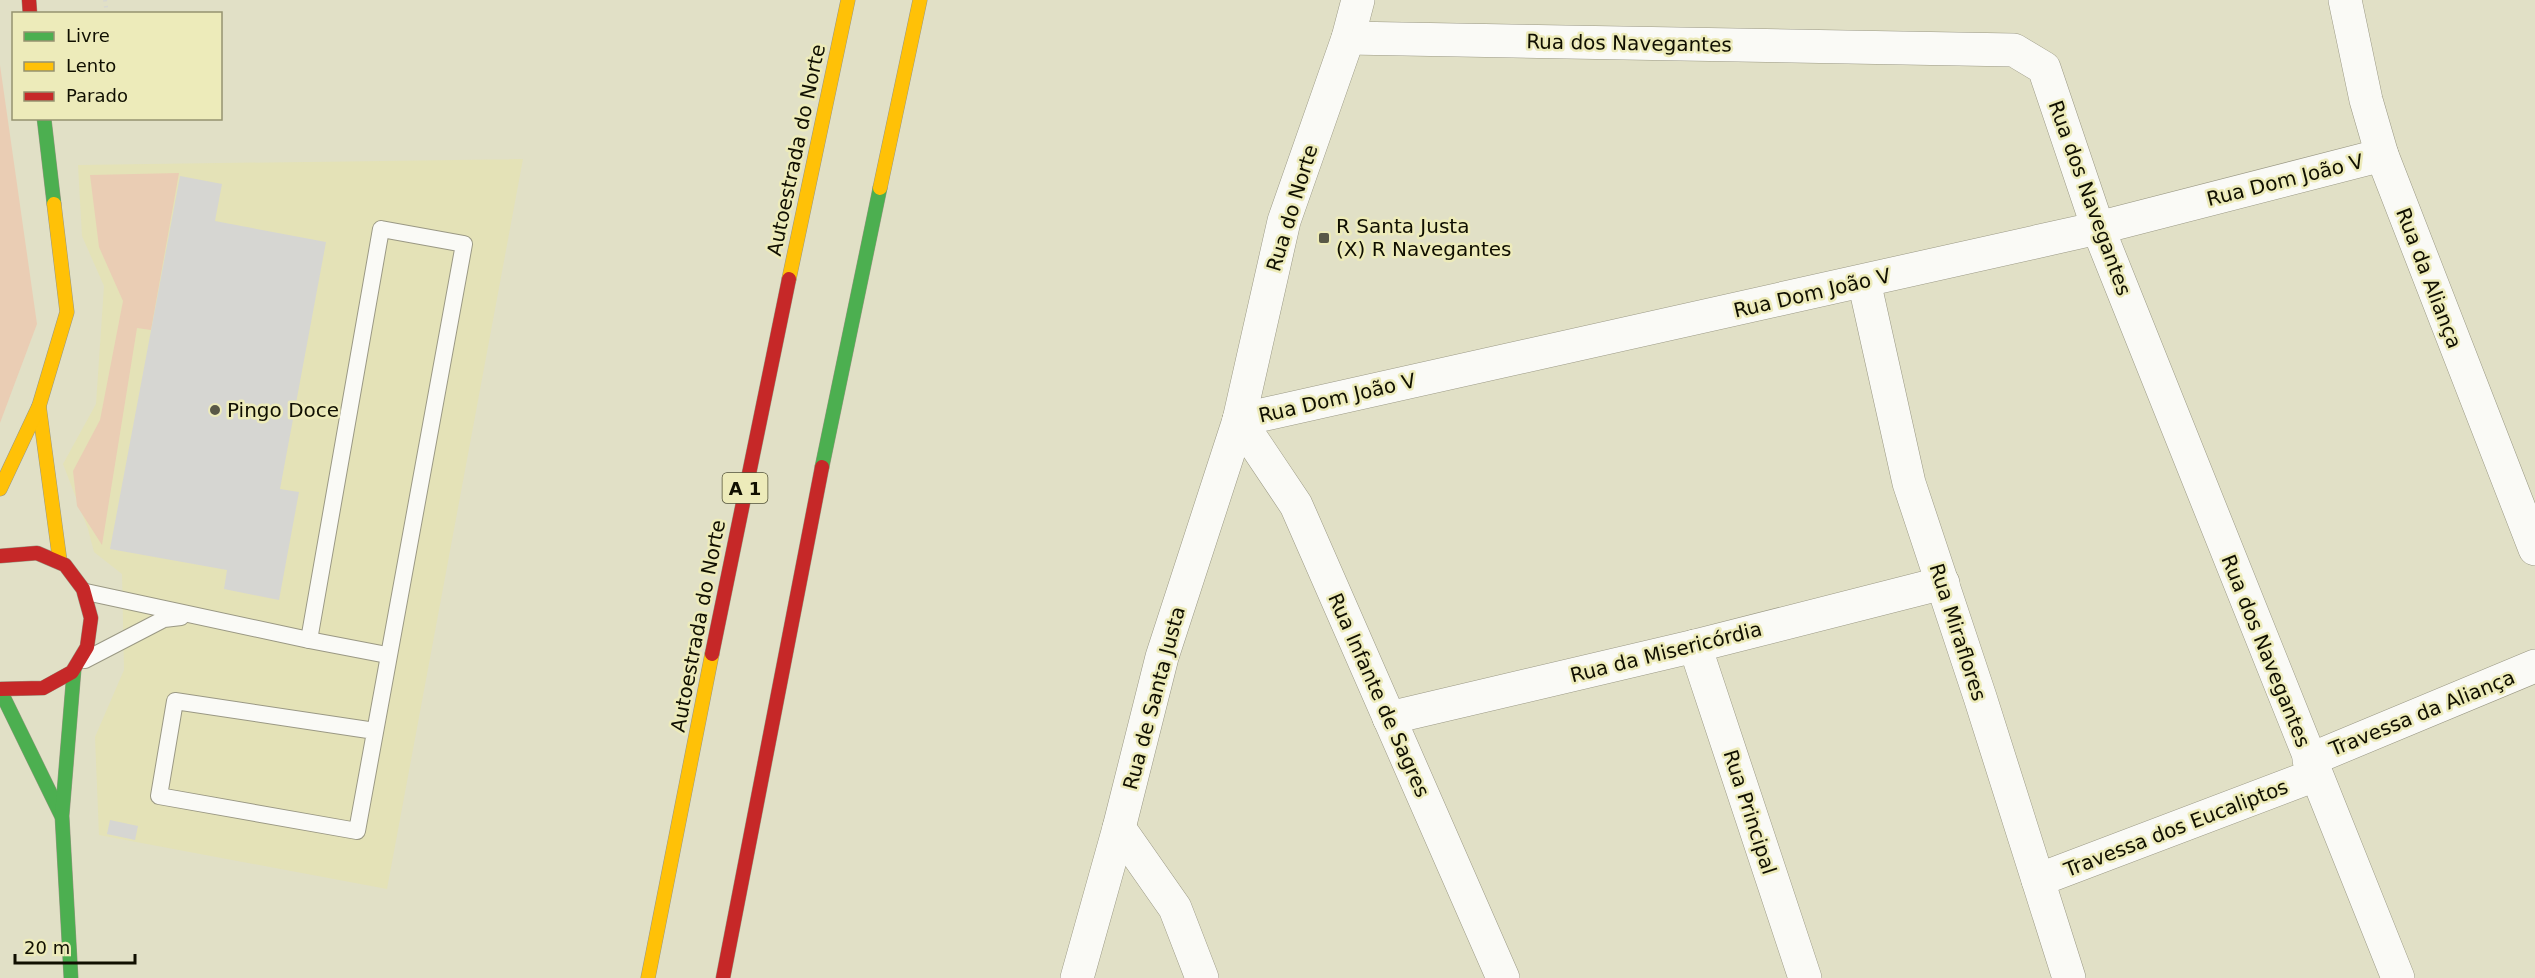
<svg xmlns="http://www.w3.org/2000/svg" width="2535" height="978" font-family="'DejaVu Sans',sans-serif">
<rect width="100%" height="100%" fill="#e1e0c6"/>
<polygon fill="#e4e2b7" points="523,159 387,889 99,835 95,737 124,670 122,574 94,552 88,529 63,464 96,404 104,286 82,236 78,165"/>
<g fill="#eacdb4">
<polygon points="0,65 37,324 0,423"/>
<polygon points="179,173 151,330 137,328 102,545 77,506 73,471 100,420 123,301 99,247 90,175"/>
</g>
<g fill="#d6d6d2">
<polygon points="180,176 222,184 215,221 326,242 280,489 299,492 279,600 224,589 227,570 110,549"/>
<polygon points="110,820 138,826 135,840 107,834"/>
</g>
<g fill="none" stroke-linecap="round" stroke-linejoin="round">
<defs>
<g id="lane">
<polyline points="86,592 309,640 381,229 464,244 357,831 159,796 175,701 375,731"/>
<polyline points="309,640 387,655"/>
<polyline points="85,660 164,619 181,617"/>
</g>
<g id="street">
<polyline points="2345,0 2366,100 2382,155 2535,549"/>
<polyline points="1348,38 2014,50 2044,68 2098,228 2398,978"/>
<polyline points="1864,281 1909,483 1980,697 2069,978"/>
<polyline points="1239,420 2098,228 2382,155"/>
<polyline points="1239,420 1296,505 1503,978"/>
<polyline points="1695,646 1805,978"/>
<polyline points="1389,718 1695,646 1943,583"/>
<polyline points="2309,760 2535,666"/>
<polyline points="1119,828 1175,908 1202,978"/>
<polyline points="2038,880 2315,775"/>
<polyline points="1077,978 1119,828 1162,657 1239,420 1284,221 1348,38 1358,0"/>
</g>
<g id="fast">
<polyline points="44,118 54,204"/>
<polyline points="822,467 880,188"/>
<polyline points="0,690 61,815"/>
<polyline points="71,978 62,816 74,670"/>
</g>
<g id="slow">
<polyline points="880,188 920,0"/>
<polyline points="789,279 848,0"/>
<polyline points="39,406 60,562"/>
<polyline points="0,489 39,406 67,312 54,204"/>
<polyline points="648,978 712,654"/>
</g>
<g id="jam">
<polyline points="29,0 30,14"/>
<polyline points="0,556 37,553 65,565 83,589 91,618 87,647 72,672 43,688 0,689"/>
<polyline points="712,654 789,279"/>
<polyline points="723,978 822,467"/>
</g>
</defs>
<use href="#lane" stroke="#9a9884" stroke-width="18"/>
<use href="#street" stroke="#9a9884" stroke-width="34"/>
<use href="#fast" stroke="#9a9884" stroke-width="15"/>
<use href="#slow" stroke="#9a9884" stroke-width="15"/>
<use href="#jam" stroke="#9a9884" stroke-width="15"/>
<polyline stroke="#d8d8d0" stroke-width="4" stroke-dasharray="1.5 4.5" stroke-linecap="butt" points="105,0 107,14"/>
<use href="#lane" stroke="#fafaf6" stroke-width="16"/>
<use href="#street" stroke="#fafaf6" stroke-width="33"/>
<use href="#fast" stroke="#4caf50" stroke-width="14"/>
<use href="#slow" stroke="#ffc107" stroke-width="14"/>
<use href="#jam" stroke="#c62828" stroke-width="14"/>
</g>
<g fill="#595846" stroke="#edebba" stroke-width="2">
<rect x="1318" y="232" width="12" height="12" rx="3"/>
<circle cx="215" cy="410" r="6"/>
</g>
<g text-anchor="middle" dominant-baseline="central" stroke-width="5" stroke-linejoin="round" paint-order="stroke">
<rect fill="#edebba" stroke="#525138" stroke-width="1.5" x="722.5" y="473" width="45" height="30" rx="4.5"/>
<g font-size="18" font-weight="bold" fill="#100f01">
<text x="745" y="488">A 1</text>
</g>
<g font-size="20" fill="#100f01" stroke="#edebba">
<text transform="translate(1629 43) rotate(1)">Rua dos Navegantes</text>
<text transform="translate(796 150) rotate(-78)">Autoestrada do Norte</text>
<text transform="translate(2285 180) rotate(-14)">Rua Dom João V</text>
<text transform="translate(2090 198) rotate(70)">Rua dos Navegantes</text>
<text transform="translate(1292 208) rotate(-73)">Rua do Norte</text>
<text transform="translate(2429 278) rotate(69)">Rua da Aliança</text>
<text transform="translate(1812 293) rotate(-13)">Rua Dom João V</text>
<text transform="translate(1337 398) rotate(-13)">Rua Dom João V</text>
<text transform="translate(698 626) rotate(-79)">Autoestrada do Norte</text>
<text transform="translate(1958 632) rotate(72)">Rua Miraflores</text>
<text transform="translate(2266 651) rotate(68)">Rua dos Navegantes</text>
<text transform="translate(1666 652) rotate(-14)">Rua da Misericórdia</text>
<text transform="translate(1379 695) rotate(66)">Rua Infante de Sagres</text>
<text transform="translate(1154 698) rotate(-75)">Rua de Santa Justa</text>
<text transform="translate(2422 713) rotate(-22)">Travessa da Aliança</text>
<text transform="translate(1750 812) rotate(72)">Rua Principal</text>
<text transform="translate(2176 828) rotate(-21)">Travessa dos Eucaliptos</text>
</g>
<g font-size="20" fill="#100f01" stroke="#edebba" text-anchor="start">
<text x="1336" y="226">R Santa Justa<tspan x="1336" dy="23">(X) R Navegantes</tspan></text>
<text x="227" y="410">Pingo Doce</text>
</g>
</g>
<rect x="12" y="12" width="210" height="108" fill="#edebba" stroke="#959370" stroke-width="1.5"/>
<rect x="24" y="32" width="30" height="9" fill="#4caf50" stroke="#959370" stroke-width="1.5"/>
<text x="66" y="42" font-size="18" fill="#100f01">Livre</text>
<rect x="24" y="62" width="30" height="9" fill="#ffc107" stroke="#959370" stroke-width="1.5"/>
<text x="66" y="72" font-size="18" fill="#100f01">Lento</text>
<rect x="24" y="92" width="30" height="9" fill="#c62828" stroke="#959370" stroke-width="1.5"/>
<text x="66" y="102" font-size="18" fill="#100f01">Parado</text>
<path d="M15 954v9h120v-9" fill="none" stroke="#100f01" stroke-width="3"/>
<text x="24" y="954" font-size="18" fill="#100f01" stroke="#edebba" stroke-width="4.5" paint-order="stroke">20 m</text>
</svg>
